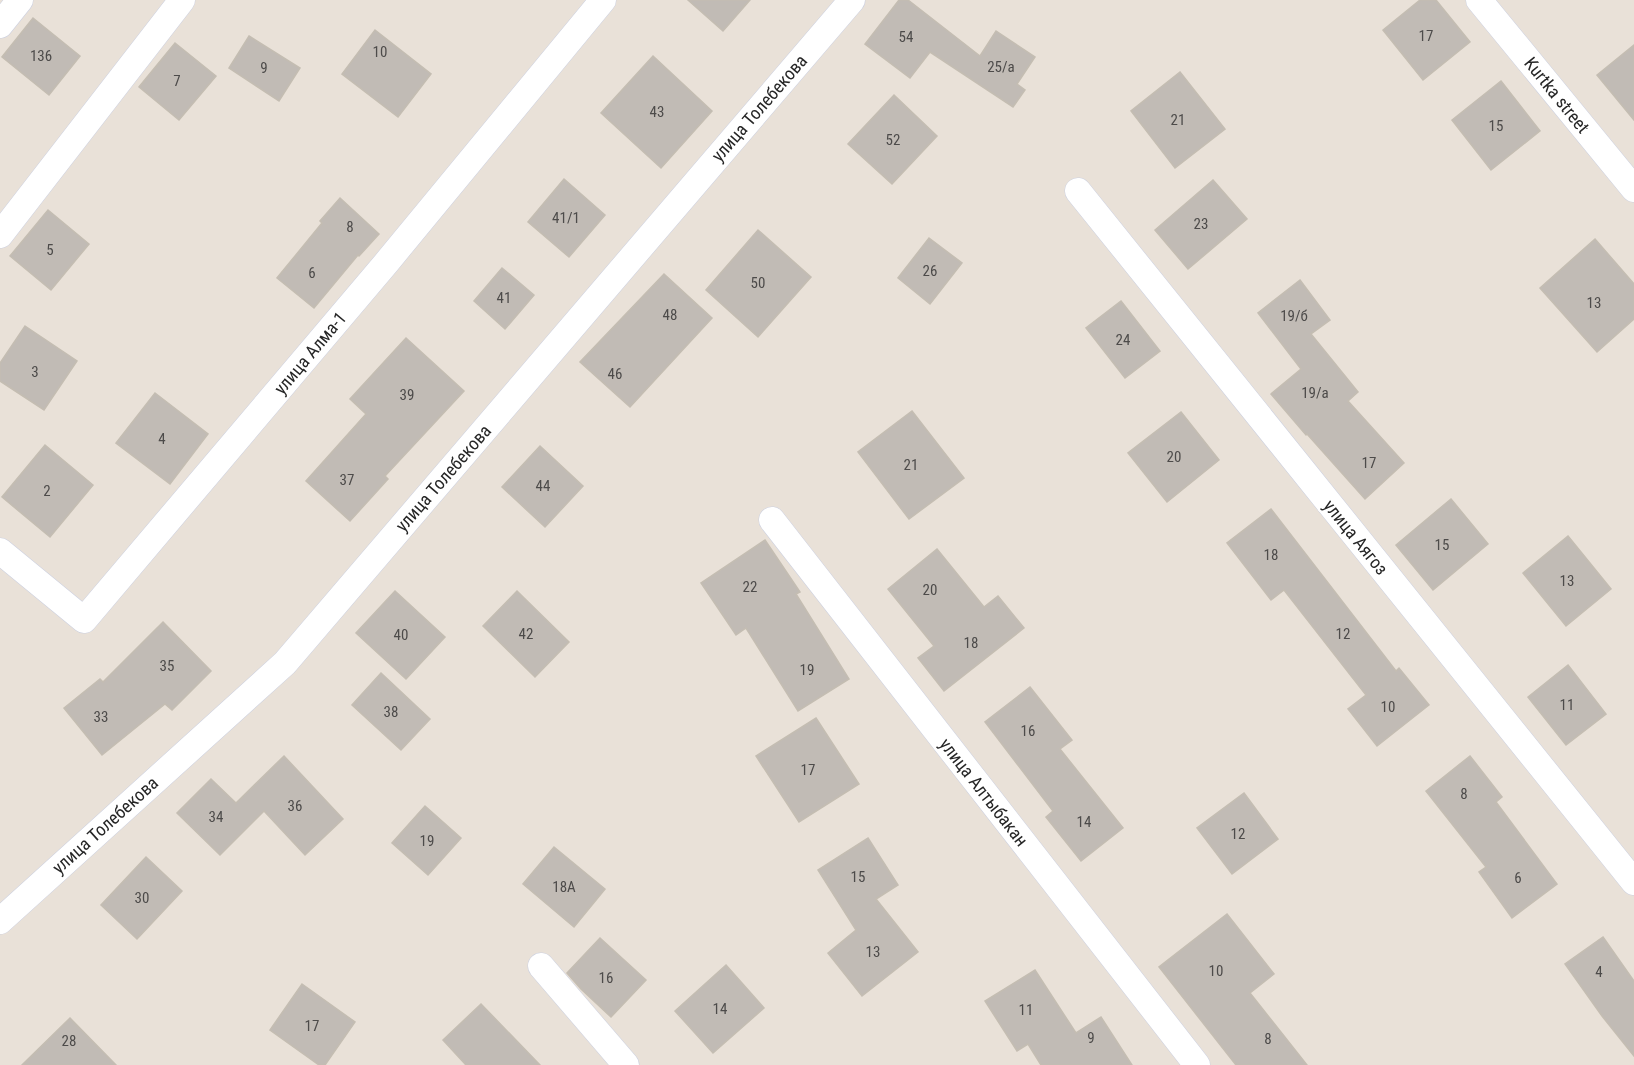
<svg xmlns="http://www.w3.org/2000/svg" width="1634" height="1065" font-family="'Roboto Condensed',sans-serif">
<rect width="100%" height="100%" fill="#e9e1d8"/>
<g fill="#c1bbb5" stroke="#c4bdb2" stroke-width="1.5">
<polygon points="688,0 750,0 723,31"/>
<polygon points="899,0 908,0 980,56 996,31 1035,57 1017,84 1025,90 1013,107 930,52 910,78 865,44"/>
<polygon points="1420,0 1436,0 1470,42 1423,80 1383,30"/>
<polygon points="33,18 80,56 49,95 2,57"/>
<polygon points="375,30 431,74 398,117 342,74"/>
<polygon points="249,36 300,68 279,101 229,68"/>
<polygon points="175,43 216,76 179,120 139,87"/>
<polygon points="1634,45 1634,120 1597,75"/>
<polygon points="653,56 712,111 661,168 601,113"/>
<polygon points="1180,72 1225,129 1175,168 1131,111"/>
<polygon points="1501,81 1540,131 1491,170 1452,120"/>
<polygon points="894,95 937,136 892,184 848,144"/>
<polygon points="564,179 605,215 569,257 528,222"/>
<polygon points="1213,180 1247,219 1188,269 1155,230"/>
<polygon points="340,198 379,234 359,256 358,255 314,308 277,278 322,223 320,221"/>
<polygon points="48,210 89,244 51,290 10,256"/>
<polygon points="758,230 811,277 758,337 706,290"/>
<polygon points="929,238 962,263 930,304 898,278"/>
<polygon points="1595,239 1634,284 1634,319 1597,352 1540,288"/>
<polygon points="502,268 534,295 505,329 474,301"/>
<polygon points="664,274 712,318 630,407 580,362"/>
<polygon points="1300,280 1330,320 1311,334 1358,392 1348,401 1404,463 1365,499 1307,434 1306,435 1271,394 1301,369 1258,313"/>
<polygon points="1121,301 1160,351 1125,378 1086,328"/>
<polygon points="25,326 77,361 44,410 0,381 0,363"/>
<polygon points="406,338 464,391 385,476 388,479 350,521 306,481 366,414 350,399"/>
<polygon points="155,393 208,434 170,484 116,443"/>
<polygon points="912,411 964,478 909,519 858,452"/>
<polygon points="1181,412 1219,460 1167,502 1128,453"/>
<polygon points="45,445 93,485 50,537 2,497"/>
<polygon points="540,446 583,486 545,527 502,487"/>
<polygon points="1451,499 1488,544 1433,590 1396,545"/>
<polygon points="1271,509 1396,671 1399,668 1429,705 1377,746 1348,709 1366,695 1284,590 1271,600 1227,543"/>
<polygon points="1568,536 1611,589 1566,626 1523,573"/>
<polygon points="765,540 800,592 796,594 849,679 798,711 746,628 736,635 701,583"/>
<polygon points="937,549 984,607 998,596 1024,628 944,691 918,658 934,646 888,589"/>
<polygon points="395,591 445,637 406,679 356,633"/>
<polygon points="517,591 569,642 535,677 483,626"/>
<polygon points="163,622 211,671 172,710 165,704 102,755 64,708 100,679 103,682"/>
<polygon points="1568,665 1606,714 1566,745 1528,697"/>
<polygon points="381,673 430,719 401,750 352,705"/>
<polygon points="1030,687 1072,740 1060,749 1123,828 1081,861 1046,817 1053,811 985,722"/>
<polygon points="816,718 859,784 799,822 756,756"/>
<polygon points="284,756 343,819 305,855 264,811 220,855 177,813 211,779 236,803"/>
<polygon points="1470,756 1502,797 1496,802 1557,884 1512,918 1479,872 1486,867 1426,791"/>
<polygon points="1244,793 1278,839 1232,874 1197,828"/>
<polygon points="425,806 461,838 428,875 392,843"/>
<polygon points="868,838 898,885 876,899 918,952 862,996 828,953 856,930 818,870"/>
<polygon points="554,847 605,889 574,927 523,884"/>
<polygon points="146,857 182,891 137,939 101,905"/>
<polygon points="1227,914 1274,974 1250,993 1307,1065 1236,1065 1159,967"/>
<polygon points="1603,937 1634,981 1634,1056 1602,1016 1565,964"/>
<polygon points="600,938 646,980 611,1017 581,989 567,973"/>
<polygon points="726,965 764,1008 713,1053 675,1011"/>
<polygon points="1035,970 1076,1033 1101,1017 1132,1065 1041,1065 1028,1044 1017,1051 985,1001"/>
<polygon points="302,984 355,1022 325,1065 319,1065 270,1030"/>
<polygon points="481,1004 540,1065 466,1065 443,1040"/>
<polygon points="70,1018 116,1065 22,1065"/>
</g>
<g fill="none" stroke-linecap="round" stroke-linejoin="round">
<defs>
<g id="street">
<polyline points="1479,0 1634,189"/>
<polyline points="0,25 20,0"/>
<polyline points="1078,191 1634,882"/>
<polyline points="0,235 182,0"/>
<polyline points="772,520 1197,1065"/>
<polyline points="0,551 84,620 387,262 603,0"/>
<polyline points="0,921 285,663 852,0"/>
<polyline points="541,966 626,1065"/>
</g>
</defs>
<use href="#street" stroke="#cdd1e0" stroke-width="27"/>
<use href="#street" stroke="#fff" stroke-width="26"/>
</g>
<g text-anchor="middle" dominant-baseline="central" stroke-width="4.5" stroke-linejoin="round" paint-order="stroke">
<g font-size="15" fill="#4d4b4a">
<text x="1426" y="36">17</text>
<text x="906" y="37">54</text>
<text x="380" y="52">10</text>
<text x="41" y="56">136</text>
<text x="1001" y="67">25/а</text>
<text x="264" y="68">9</text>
<text x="177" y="81">7</text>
<text x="657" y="112">43</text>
<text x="1178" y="120">21</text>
<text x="1496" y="126">15</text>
<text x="893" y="140">52</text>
<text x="566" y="218">41/1</text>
<text x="1201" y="224">23</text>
<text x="350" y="227">8</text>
<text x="50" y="250">5</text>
<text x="930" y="271">26</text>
<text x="312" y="273">6</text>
<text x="758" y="283">50</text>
<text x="504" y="298">41</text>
<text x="1594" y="303">13</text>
<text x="670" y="315">48</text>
<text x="1294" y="316">19/б</text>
<text x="1123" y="340">24</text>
<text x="35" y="372">3</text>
<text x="615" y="374">46</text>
<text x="1315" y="393">19/а</text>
<text x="407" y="395">39</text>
<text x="162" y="439">4</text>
<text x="1174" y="457">20</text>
<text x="1369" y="463">17</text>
<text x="911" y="465">21</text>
<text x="347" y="480">37</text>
<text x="543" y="486">44</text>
<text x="47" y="491">2</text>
<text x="1442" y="545">15</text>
<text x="1271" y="555">18</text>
<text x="1567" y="581">13</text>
<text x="750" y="587">22</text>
<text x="930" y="590">20</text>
<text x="526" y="634">42</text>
<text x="1343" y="634">12</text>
<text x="401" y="635">40</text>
<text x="971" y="643">18</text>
<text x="167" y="666">35</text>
<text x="807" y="670">19</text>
<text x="1567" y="705">11</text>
<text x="1388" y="707">10</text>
<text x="391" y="712">38</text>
<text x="101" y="717">33</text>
<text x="1028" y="731">16</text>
<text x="808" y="770">17</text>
<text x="1464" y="794">8</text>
<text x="295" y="806">36</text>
<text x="216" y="817">34</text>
<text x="1084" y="822">14</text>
<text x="1238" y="834">12</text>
<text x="427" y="841">19</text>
<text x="858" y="877">15</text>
<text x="1518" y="878">6</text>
<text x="564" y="887">18А</text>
<text x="142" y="898">30</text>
<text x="873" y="952">13</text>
<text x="1216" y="971">10</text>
<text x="1599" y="972">4</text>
<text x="606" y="978">16</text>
<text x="720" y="1009">14</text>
<text x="1026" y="1010">11</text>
<text x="312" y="1026">17</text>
<text x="1091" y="1038">9</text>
<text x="1268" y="1039">8</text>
<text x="69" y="1041">28</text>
</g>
<g font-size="18" fill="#262626" stroke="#fff">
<text transform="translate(1557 95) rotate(51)">Kurtka street</text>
<text transform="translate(759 108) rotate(-49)">улица Толебекова</text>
<text transform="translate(310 353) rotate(-50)">улица Алма-1</text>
<text transform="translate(443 478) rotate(-49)">улица Толебекова</text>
<text transform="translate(1356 537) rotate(51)">улица Аягоз</text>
<text transform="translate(984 792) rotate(52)">улица Алтыбакан</text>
<text transform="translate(105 825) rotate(-42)">улица Толебекова</text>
</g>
</g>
</svg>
